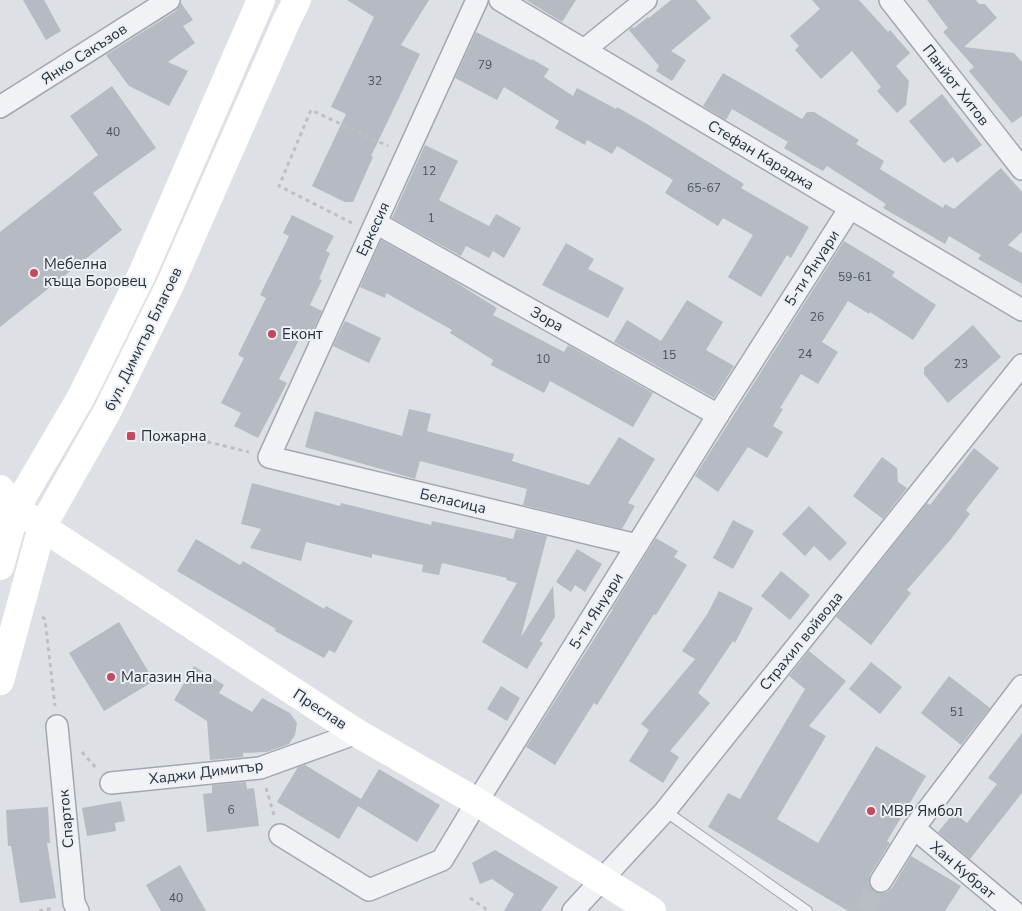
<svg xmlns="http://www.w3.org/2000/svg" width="1022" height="911" font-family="'Nunito Sans',sans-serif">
<rect width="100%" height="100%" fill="#dde1e6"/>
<g fill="#b5bac3">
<polygon points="23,0 44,0 61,31 46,40"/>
<polygon points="347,0 429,0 401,45 420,54 371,156 373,157 353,202 345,202 312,186 346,114 331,107 374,17"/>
<polygon points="526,0 576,0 562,22"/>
<polygon points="671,0 696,0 711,18 671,51 686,60 672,81 656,71 659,66 629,30 632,27 634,28 648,17 649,18"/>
<polygon points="812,0 859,0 888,32 890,30 910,53 896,66 909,81 906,105 897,113 877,91 881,87 852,51 821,79 795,50 799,46 790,36 820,9"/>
<polygon points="927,0 976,0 979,4 985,4 997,18 964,47 1014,53 1022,62 1022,116 1012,123 969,71 974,67 943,32 948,28"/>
<polygon points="181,3 193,20 183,26 195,43 168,62 188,71 169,106 129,86 106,55 176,11"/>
<polygon points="476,32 531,60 532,59 549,69 544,77 573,96 577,88 616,109 617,107 647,124 744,184 741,188 809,227 791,258 787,255 761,297 728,277 753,235 723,218 718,226 665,193 673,180 617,146 612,154 587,140 585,145 555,128 559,121 504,87 497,100 455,78"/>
<polygon points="723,73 802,119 807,112 814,112 859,140 856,144 884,161 880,169 943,208 945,204 954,209 1001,168 1022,192 1022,232 1008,245 1022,253 1022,284 978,259 981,255 949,236 945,244 883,208 886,204 827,166 823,171 812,165 784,148 788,142 732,109 726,120 703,106"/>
<polygon points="112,86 156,148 93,193 122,230 0,327 0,232 98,155 70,116"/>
<polygon points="942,94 982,145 957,163 953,157 944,163 909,121"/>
<polygon points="425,145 458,161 439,200 489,226 496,214 521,228 504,258 493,251 489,258 466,246 461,256 392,218"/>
<polygon points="292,215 334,236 326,251 330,253 319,279 322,280 310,305 322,311 311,335 303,332 279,379 287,383 258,438 234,426 241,413 221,403 244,358 238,355 266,298 260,295 289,236 283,233"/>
<polygon points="381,240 449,278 497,308 493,315 564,352 568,345 653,393 633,427 550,381 544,393 491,365 493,360 450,333 452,330 386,293 385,298 360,287"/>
<polygon points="844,241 895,272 892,276 936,305 913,340 870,312 869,314 848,301 822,342 838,352 818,384 801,374 780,408 783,409 773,426 783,432 767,458 748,447 718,492 695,476"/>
<polygon points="566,243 594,259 588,269 624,288 608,318 542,285"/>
<polygon points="687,300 723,322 706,350 734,366 714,398 614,342 627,320 661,341"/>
<polygon points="345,321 381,338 369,363 333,346"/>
<polygon points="973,325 1001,357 948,403 924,374 924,368"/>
<polygon points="409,409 431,414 427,431 514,454 512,461 589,485 619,437 655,459 628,503 635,506 622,529 523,505 527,489 420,461 415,479 305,447 315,411 402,436"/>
<polygon points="974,448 999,468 966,510 970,514 951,539 907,590 911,593 871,645 836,617 927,503 930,505"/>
<polygon points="882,457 897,468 898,482 907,488 883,519 853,496"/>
<polygon points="252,483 340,506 341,503 431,525 432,521 513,539 516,529 547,536 521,637 553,586 555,617 540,641 543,643 527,669 482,642 517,583 506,580 507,578 442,563 439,575 422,572 423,565 372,554 372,558 306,542 301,561 250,548 261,529 241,524"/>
<polygon points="809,506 847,543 830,561 814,546 805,556 782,534"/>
<polygon points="733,520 754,531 733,569 713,558"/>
<polygon points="656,538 678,551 674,557 687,565 656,615 654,614 597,705 594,703 555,765 526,747 613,609 612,609"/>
<polygon points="196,539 240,565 243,561 324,609 326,606 353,621 335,653 329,650 324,658 275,631 276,629 177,571"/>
<polygon points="577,549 602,564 585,592 575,585 571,592 556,582"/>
<polygon points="781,571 810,595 790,620 761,596"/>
<polygon points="719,591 753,608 735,643 733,641 698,693 710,703 670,751 679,757 663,783 629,761 649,730 641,724 695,659 682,651 708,613"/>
<polygon points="119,622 154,681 104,711 69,653"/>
<polygon points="809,651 846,681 809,726 826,736 777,819 818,843 876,746 926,776 887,841 890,843 870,875 869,881 870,886 874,891 880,893 887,892 892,888 911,856 961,886 945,911 848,911 708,827 728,793 740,799 805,689 789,676"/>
<polygon points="871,662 902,687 880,714 849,689"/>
<polygon points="194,666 224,685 219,693 252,712 262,698 290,713 297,723 295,735 289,744 267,752 243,753 243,757 210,760 207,721 174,700"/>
<polygon points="949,676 990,708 961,745 921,713"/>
<polygon points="501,686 520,698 507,721 487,709"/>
<polygon points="1022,733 1022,793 970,859 938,832 954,813 967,823 997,784 988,778"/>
<polygon points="305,765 361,799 379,769 440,805 417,842 358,806 339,839 277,802 298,767"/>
<polygon points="246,782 247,789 254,788 259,826 207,832 203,794 212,793 212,785"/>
<polygon points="121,801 125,821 115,823 116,831 87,836 82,808"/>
<polygon points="48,807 50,843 47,843 56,898 20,903 11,846 8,846 6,810"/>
<polygon points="495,850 558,887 541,911 504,911 514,894 492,879 480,884 472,863"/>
<polygon points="180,865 206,911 161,911 146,885"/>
</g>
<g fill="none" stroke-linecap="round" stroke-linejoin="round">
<polyline stroke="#b9bdc4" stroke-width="21" stroke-dasharray="21 11" stroke-linecap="butt" points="863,911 881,881"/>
<defs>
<polyline id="lane" points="665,811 807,911"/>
<g id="street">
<polyline points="477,0 269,457 637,545"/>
<polyline points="500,0 1022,310"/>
<polyline points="890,0 1022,169"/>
<polyline points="584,50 646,0"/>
<polyline points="0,107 169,0"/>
<polyline points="376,223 718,415"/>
<polyline points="57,726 74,903 78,911"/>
<polyline points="111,783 260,768 357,733"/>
<polyline points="914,828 1013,911"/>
<polyline points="280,835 369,890 442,860 477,802 718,415 850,208"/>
<polyline points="881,881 914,828 1022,686"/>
<polyline points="573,911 665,811 1022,365"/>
</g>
</defs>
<use href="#lane" stroke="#a3a8b0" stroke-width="12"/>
<use href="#street" stroke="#a3a8b0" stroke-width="24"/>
<g stroke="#bcbfc5" stroke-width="3" stroke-dasharray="4 4" stroke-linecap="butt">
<polyline points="352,223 279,186 311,110 388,146"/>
<polyline points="184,436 249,452"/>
<polyline points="42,617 45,619 55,706"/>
<polyline points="82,752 96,768"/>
<polyline points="266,788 274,815"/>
<polyline points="470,898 489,911"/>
<polyline points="39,911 54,908"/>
</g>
<use href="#lane" stroke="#f0f2f5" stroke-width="10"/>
<use href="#street" stroke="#f0f2f5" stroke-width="21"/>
<g stroke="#fff" stroke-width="28">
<polyline points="0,489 16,508 42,527 357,733 477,802 652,911"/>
<polyline points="0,566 16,508 81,397 142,274 261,0"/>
<polyline points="0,681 42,527 107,412 170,285 286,22 297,0"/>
</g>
</g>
<g fill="#c7475c" stroke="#ecf0f4" stroke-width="2">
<circle cx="34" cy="273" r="5"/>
<circle cx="272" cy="334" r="5"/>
<rect x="126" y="431" width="10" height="10" rx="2.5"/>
<circle cx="111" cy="677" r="5"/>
<circle cx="871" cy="811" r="5"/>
</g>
<g text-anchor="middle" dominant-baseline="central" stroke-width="4" stroke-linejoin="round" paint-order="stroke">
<g font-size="12" fill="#4a525e">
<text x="485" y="65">79</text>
<text x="375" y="81">32</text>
<text x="113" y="132">40</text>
<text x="429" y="171">12</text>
<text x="704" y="188">65-67</text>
<text x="431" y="218">1</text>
<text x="855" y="277">59-61</text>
<text x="817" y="317">26</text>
<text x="805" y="354">24</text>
<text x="669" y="355">15</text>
<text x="543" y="359">10</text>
<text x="961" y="364">23</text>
<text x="957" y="712">51</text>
<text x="231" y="810">6</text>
<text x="176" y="898">40</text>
</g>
<g font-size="15" fill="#272f3c" stroke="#ecf0f4">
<text transform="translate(84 54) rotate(-33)">Янко Сакъзов</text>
<text transform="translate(956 85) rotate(52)">Панйот Хитов</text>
<text transform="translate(761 155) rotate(31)">Стефан Караджа</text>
<text transform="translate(373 229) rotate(-65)">Еркесия</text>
<text transform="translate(812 268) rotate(-57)">5-ти Януари</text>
<text transform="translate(547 319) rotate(29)">Зора</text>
<text transform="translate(143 339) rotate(-64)">бул. Димитър Благоев</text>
<text transform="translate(453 501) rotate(13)">Беласица</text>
<text transform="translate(596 611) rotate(-58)">5-ти Януари</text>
<text transform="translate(801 641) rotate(-51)">Страхил войвода</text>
<text transform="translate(320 709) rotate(33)">Преслав</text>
<text transform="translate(206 772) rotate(-7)">Хаджи Димитър</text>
<text transform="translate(66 819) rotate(-95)">Спарток</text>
<text transform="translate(963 870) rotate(40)">Хан Кубрат</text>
</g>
<g font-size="15" fill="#272f3c" stroke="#ecf0f4" text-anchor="start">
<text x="44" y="264">Мебелна<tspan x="44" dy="17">къща Боровец</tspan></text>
<text x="282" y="334">Еконт</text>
<text x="141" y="436">Пожарна</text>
<text x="121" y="677">Магазин Яна</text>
<text x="881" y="811">МВР Ямбол</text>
</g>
</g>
</svg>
